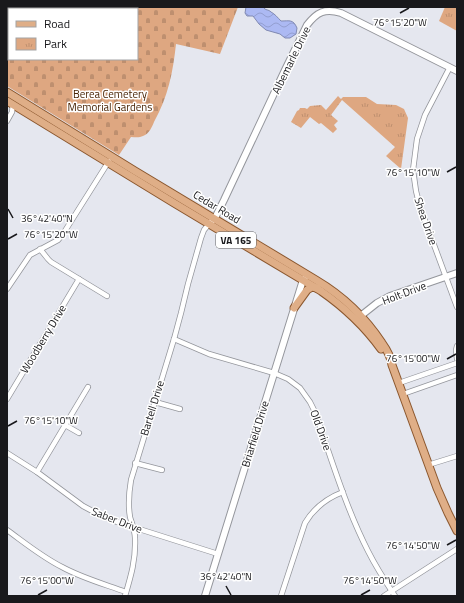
<svg xmlns="http://www.w3.org/2000/svg" width="464" height="603" font-family="'Titillium Web',sans-serif">
<defs>
<pattern id="cemetery-stones" width="16" height="16" patternUnits="userSpaceOnUse"><rect width="16" height="16" fill="#dea781"/><path d="M2 7V4a2 2 0 0 1 4 0v3zM10 15v-3a2 2 0 0 1 4 0v3z" fill="#be8f6f"/></pattern>
<pattern id="park-tufts" width="24" height="20" patternUnits="userSpaceOnUse"><rect width="24" height="20" fill="#dea781"/><path d="M3 7l-1-3M5 7V3M7 7l1-3M15 17l-1-3M17 17v-4M19 17l1-3" fill="none" stroke="#be8f6f"/></pattern>
<pattern id="water-waves" width="16" height="10" patternUnits="userSpaceOnUse"><rect width="16" height="10" fill="#acb9f3"/><path d="M0 5q4-4 8 0t8 0" fill="none" stroke="#939ed0"/></pattern>
</defs>
<rect width="100%" height="100%" fill="#e5e7ef"/>
<path fill="url(#cemetery-stones)" fill-rule="evenodd" d="M7 7H238L220 54 176 44C173 72 168 97 154 122 152 127 149 134 143 136 139 138 135 137 131 137L119 155 7 86ZM9 9H137V59H9Z"/>
<g fill="url(#park-tufts)">
<polygon points="445,7 457,7 457,31 439,21"/>
<polygon points="338,96 341,99 343,97 366,97 377,104 396,105 404,109 408,118 401,169 386,156 395,147 342,100 331,115 338,121 334,125 337,129 333,133 321,123 319,124 310,117 301,128 291,122 297,111 299,110 300,108 305,108 307,109 310,106 321,105 326,110"/>
</g>
<path fill="url(#water-waves)" stroke="#8089b2" d="M246 7H263C266 11 268 9 271 12 275 14 278 18 281 21 290 21 293 19 297 28L296 34 290 38H285L280 34 266 30 259 24 253 16H247L245 13Z"/>
<g fill="none" stroke-linecap="round" stroke-linejoin="round">
<defs>
<g id="minor">
<polyline points="450,67 425,115 417,139 413,170 416,191 420,207 457,307"/>
<polyline points="7,121 12,112 13,104"/>
<polyline points="40,249 48,259 51,262 107,296"/>
<polyline points="7,289 30,255 58,240 63,234 109,161"/>
<path d="M174 339 209 354 274 373 288 379 300 388 310 402 315 412C331 458 346 508 368 551 376 567 385 581 395 596"/>
<polyline points="457,346 456,350 457,359"/>
<polyline points="399,383 457,363"/>
<polyline points="403,394 457,375"/>
<polyline points="7,399 79,279"/>
<polyline points="155,402 180,409"/>
<polyline points="65,425 79,433"/>
<polyline points="7,453 37,472 83,506 98,514 117,522 218,554"/>
<polyline points="135,463 162,470"/>
<polyline points="428,465 457,456"/>
<polyline points="37,472 88,387"/>
<path d="M7 530C25 543 42 557 62 567 82 578 104 584 126 592"/>
<path d="M125 596C131 576 136 559 135 538 135 531 132 524 130 517 128 505 129 492 131 480L174 339 181 313 188 284 201 238 204 230 209 224"/>
<path d="M281 596 305 523C314 508 327 498 343 492"/>
<polyline points="384,596 457,549"/>
</g>
<g id="tertiary">
<path d="M211 222 215 218 224 200 285 70 307 25C317 12 325 8 341 13L457 71"/>
<polyline points="358,318 377,303 390,296 457,273"/>
<polyline points="205,596 303,280 305,278"/>
</g>
<g id="primary">
<path d="M7 92 135 171 316 280C343 296 365 317 382 343 387 350 391 357 392 365L437 488 448 513 457 531"/>
<path d="M7 101 174 203 321 291C344 307 365 327 381 349"/>
<polyline points="294,308 307,290 312,287 317,288"/>
</g>
</defs>
<use href="#minor" stroke="#94969c" stroke-width="6"/>
<use href="#tertiary" stroke="#94969c" stroke-width="8"/>
<use href="#primary" stroke="#8b572e" stroke-width="9"/>
<use href="#minor" stroke="#fff" stroke-width="4.5"/>
<use href="#tertiary" stroke="#fff" stroke-width="6"/>
<use href="#primary" stroke="#dfae87" stroke-width="7"/>
</g>
<path fill="none" stroke="#19191c" stroke-width="1.5" d="M400 13 409 8M447 172 456 167M8 209 13 218M8 239 17 234M447 359 456 354M8 426 17 421M447 545 456 540M226 586 231 595M38 595 47 590M361 595 370 590"/>
<g text-anchor="middle" dominant-baseline="central" stroke-width="3" stroke-linejoin="round" paint-order="stroke">
<rect fill="#fff" stroke="#5e5e60" stroke-width="1" x="216" y="232" width="40" height="16" rx="3"/>
<g font-size="10" font-weight="bold" fill="#19191c">
<text x="236" y="240">VA 165</text>
</g>
<g font-size="11" fill="#19191c" stroke="#fff">
<text transform="translate(291 60) rotate(-64)">Albemarle Drive</text>
<text transform="translate(217 207) rotate(31)">Cedar Road</text>
<text transform="translate(426 221) rotate(71)">Shea Drive</text>
<text transform="translate(404 293) rotate(-21)">Holt Drive</text>
<text transform="translate(43 339) rotate(-59)">Woodberry Drive</text>
<text transform="translate(152 408) rotate(-73)">Bartell Drive</text>
<text transform="translate(321 430) rotate(70)">Old Drive</text>
<text transform="translate(255 434) rotate(-73)">Briarfield Drive</text>
<text transform="translate(117 520) rotate(21)">Saber Drive</text>
</g>
<g font-size="11" fill="#482405" stroke="#fff">
<text x="110" y="94">Berea Cemetery<tspan x="110" dy="13">Memorial Gardens</tspan></text>
</g>
</g>
<g font-size="10" text-anchor="middle" fill="#19191c" stroke="#fff" stroke-width="3" stroke-linejoin="round" paint-order="stroke">
<text x="400" y="26">76°15'20"W</text>
<text x="413" y="176">76°15'10"W</text>
<text x="47" y="222">36°42'40"N</text>
<text x="51" y="238">76°15'20"W</text>
<text x="413" y="362">76°15'00"W</text>
<text x="51" y="424">76°15'10"W</text>
<text x="413" y="549">76°14'50"W</text>
<text x="226" y="580">36°42'40"N</text>
<text x="47" y="584">76°15'00"W</text>
<text x="370" y="584">76°14'50"W</text>
</g>
<rect width="464" height="603" fill="none" stroke="#19191c" stroke-width="16"/>
<rect x="8" y="8" width="130" height="52" fill="#ffffff" stroke="#a3a3a4"/>
<rect x="16" y="21" width="20" height="6" fill="#dfae87" stroke="#a3a3a4"/>
<text x="44" y="28" font-size="12" fill="#19191c">Road</text>
<rect x="16" y="38" width="20" height="12" fill="url(#park-tufts)" stroke="#a3a3a4"/>
<text x="44" y="48" font-size="12" fill="#19191c">Park</text>
</svg>
